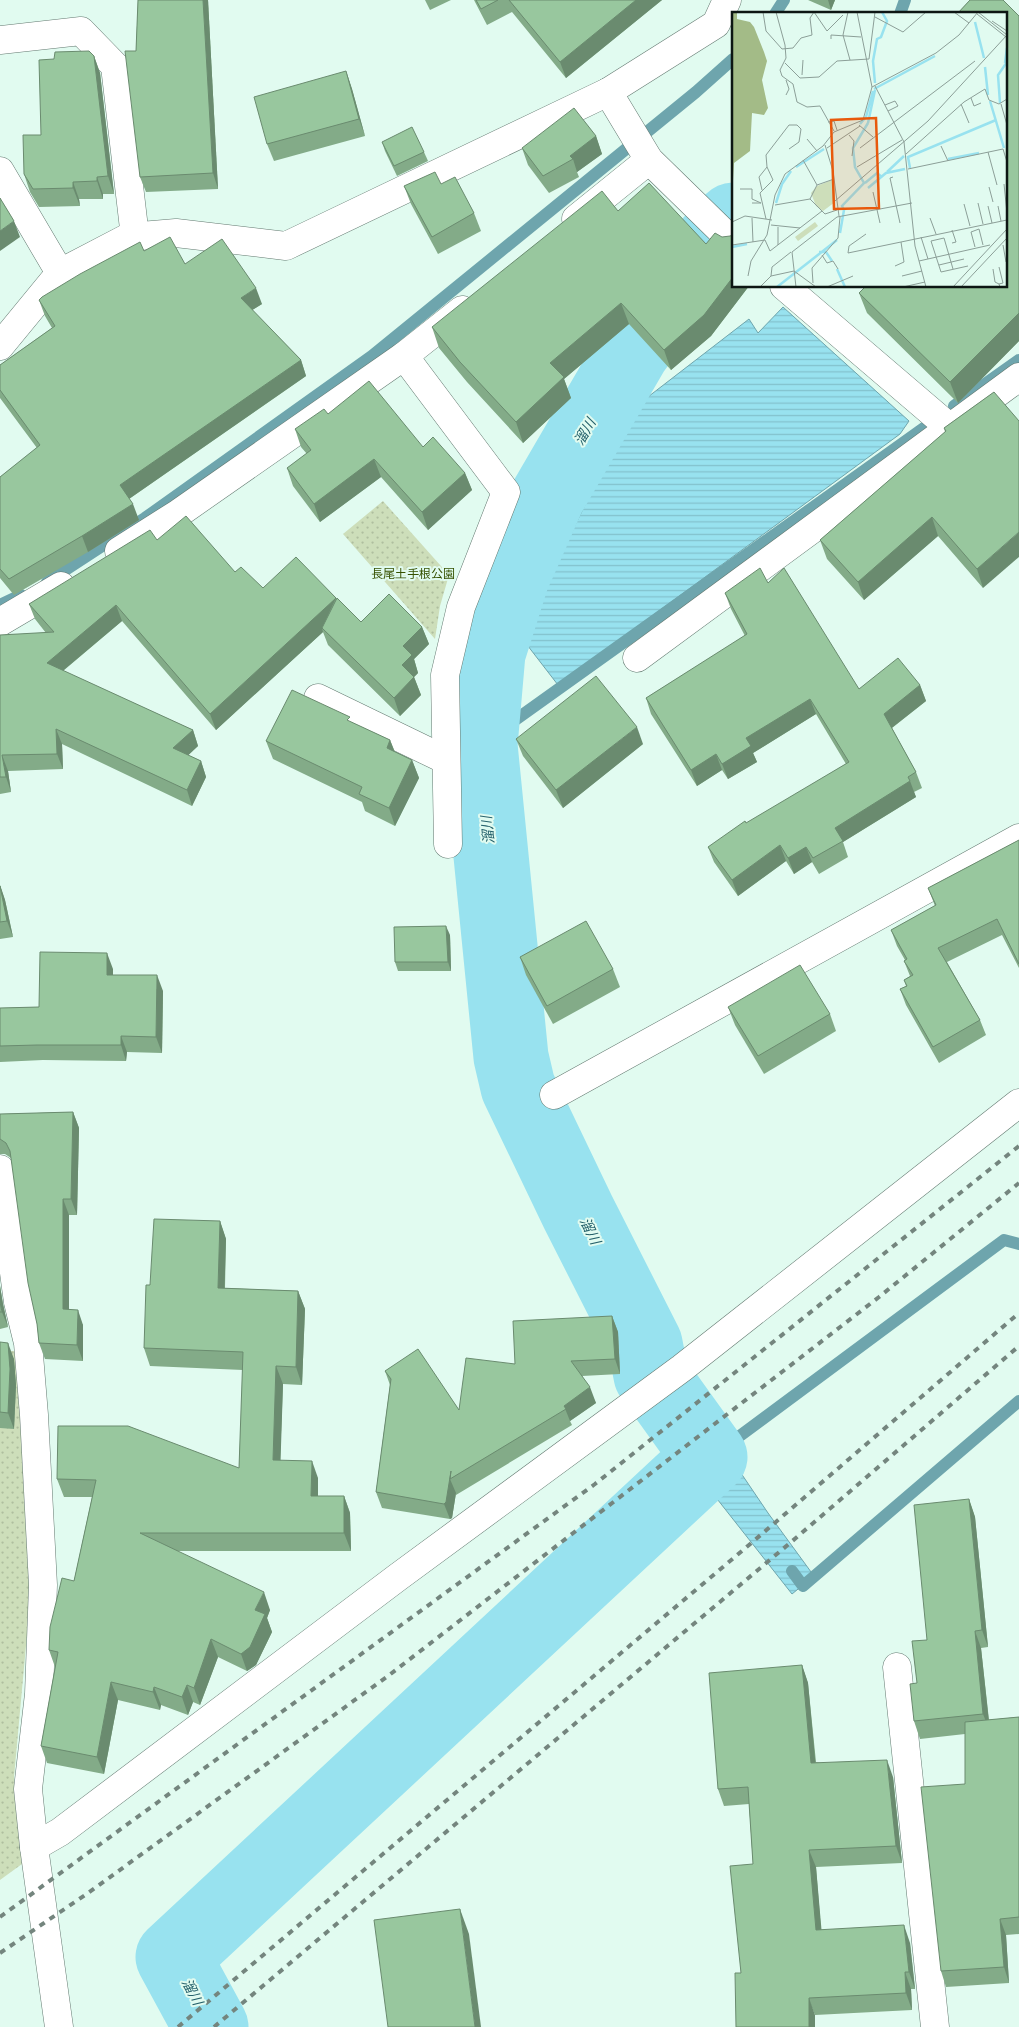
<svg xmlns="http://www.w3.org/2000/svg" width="1019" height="2027" font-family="Rubik,'Noto Sans JP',sans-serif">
<defs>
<pattern id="park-dots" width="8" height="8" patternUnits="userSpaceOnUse" patternTransform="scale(1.25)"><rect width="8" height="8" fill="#cddeba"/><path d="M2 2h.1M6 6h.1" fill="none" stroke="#afbe9f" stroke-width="1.8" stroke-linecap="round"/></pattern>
<pattern id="water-rules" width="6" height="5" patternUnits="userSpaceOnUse" patternTransform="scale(1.25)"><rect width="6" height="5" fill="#98e2ef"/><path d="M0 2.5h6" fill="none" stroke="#82c1cc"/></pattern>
</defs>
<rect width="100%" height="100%" fill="#e1fbf0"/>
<g fill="url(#park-dots)">
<polygon points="383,501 449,575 440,606 435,639 343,534"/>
<polygon points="0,1351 20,1351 32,1580 14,1777 22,1864 0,1880"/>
</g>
<g fill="url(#water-rules)" stroke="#6ea5ad">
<polygon points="783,307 909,421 900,434 558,685 521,637 631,410 749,319 758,333"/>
<polygon points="667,1364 768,1513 814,1576 792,1594 632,1391"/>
</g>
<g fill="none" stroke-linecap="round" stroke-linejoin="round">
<g stroke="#6ea5ad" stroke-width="12">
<polyline points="775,14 784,0"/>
<polyline points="900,14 905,0"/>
<polyline points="954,406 1019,360"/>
<polyline points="47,582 145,518 372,356 696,92 733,59"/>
<polyline points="0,605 21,595"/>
<polyline points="480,745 924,428"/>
<polyline points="710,1458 1004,1240 1019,1244"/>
<polyline points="792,1571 803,1586 1019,1401"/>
</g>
<polyline stroke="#98e2ef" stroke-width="75" points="211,2027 173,1957 710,1457 651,1375 645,1344 578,1212 518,1087 511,1057 480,745 488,653 512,577 548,496 633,350 712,242 733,220"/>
<defs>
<g id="street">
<polyline points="0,40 81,31 115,66 135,237"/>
<polyline points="608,92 649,160 733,242"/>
<polyline points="0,171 60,273"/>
<polyline points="576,219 649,160"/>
<polyline points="784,286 949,427"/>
<polyline points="0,346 60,273 129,237 176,233 286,246 608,92 716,24 727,0"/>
<polyline points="404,356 506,492 461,607 445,675 448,844"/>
<polyline points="119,551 179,513 404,356 462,310"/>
<polyline points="0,622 61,586"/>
<polyline points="637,658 1019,377"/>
<polyline points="318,698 446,760"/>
<polyline points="554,1095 1019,838"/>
<polyline points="0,1169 18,1302 28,1343 34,1415 43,1585 39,1694 28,1789 34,1847 59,2027"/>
<polyline points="897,1667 935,2027"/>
<polyline points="34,1847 60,1832 398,1577 682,1368 1019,1103"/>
</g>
</defs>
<use href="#street" stroke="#637970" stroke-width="29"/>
<use href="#street" stroke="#fff" stroke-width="28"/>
<g stroke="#74857e" stroke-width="4" stroke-dasharray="6 6" stroke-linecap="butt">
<polyline points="0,1917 595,1484 1019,1146"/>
<polyline points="0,1953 88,1893 388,1676 879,1297 1019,1183"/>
<polyline points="178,2027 749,1545 1019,1313"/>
<polyline points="214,2027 790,1543 1019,1346"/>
</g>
</g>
<g fill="#83ab88">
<polygon points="138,0 208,0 218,189 146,192 140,177 136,51"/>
<polygon points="425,0 451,0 430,10"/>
<polygon points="474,0 662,0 566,78 512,12 487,25"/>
<polygon points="808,0 835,0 831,10"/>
<polygon points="970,0 1003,0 1019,16 1019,341 958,403 867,313 859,293 866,286 1005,286 1005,14 957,14"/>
<polygon points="94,56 100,73 114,194 103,194 103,199 79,199 80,206 39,207 30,192 24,174 41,135 54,59"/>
<polygon points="346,71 352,89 365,136 274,161 267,144"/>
<polygon points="596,136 602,154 577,172 579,177 549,193 528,165 522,148"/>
<polygon points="382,142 424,152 428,161 397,176 385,151"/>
<polygon points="441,184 474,213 481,231 438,254 411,204 404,186"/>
<polygon points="618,211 733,286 749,286 711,336 671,370 629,324 564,379 571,398 523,443 467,382 439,348 432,327"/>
<polygon points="144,251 185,264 262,304 252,310 301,360 306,376 129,499 139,520 88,552 14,595 0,578 0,477 37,448 0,398 0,365 52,328 45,316 39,300"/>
<polygon points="994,392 983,588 938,536 864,600 827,559 820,540 945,432 944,428"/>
<polygon points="328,414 423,447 465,473 472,490 428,530 381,477 320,522 293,486 287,468 307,454 301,447 295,429"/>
<polygon points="157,540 235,572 263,588 336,598 361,622 422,627 429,644 414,659 418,673 414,677 421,695 400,716 328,645 323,632 216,730 122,621 63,671 193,730 198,746 188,755 201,761 206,777 192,806 62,744 63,769 8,771 11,792 0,794 0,635 46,633 35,619 29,604"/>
<polygon points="768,583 859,689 920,685 926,701 892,728 916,772 922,788 914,792 916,797 843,842 848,857 819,874 812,862 794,874 786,861 738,896 714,862 708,847 846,764 816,714 753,753 757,762 728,779 722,770 697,786 651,714 646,698 745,636 731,609 725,593"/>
<polygon points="351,722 390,740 395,752 412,760 419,778 395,826 365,811 362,802 273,759 266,741"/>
<polygon points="516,739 643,744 563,808 523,756"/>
<polygon points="1019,840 1019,968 1002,935 947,962 980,1020 986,1035 939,1063 906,1005 900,989 906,986 904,980 910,976 904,961 905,960 897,946 891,930 935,906 928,888"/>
<polygon points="0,885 5,900 13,937 0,939"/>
<polygon points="450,935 451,971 398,971 395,962"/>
<polygon points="520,957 613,969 620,987 553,1024 526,975"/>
<polygon points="113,969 113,975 163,991 162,1053 127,1052 126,1061 43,1060 0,1062 0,1008 39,1007"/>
<polygon points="728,1007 830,1014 836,1031 764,1074 735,1025"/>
<polygon points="73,1112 79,1128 77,1215 69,1215 69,1309 83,1325 83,1361 45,1359 39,1343 37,1324 11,1158 5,1154 0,1154 0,1114"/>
<polygon points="220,1221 226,1239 225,1288 298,1291 305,1309 302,1385 283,1384 280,1460 318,1478 318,1496 344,1496 350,1513 351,1551 177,1551 270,1610 267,1618 272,1632 256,1665 247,1671 218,1657 200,1705 193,1702 188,1715 161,1705 160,1710 118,1700 104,1774 47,1763 41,1746 55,1667 49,1650 74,1581 92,1497 64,1497 57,1479 239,1468 243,1370 150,1366 144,1348 150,1285"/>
<polygon points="0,1286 3,1304 8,1327 0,1329"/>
<polygon points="612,1316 618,1332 620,1374 582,1376 596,1403 570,1421 572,1425 456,1495 456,1493 452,1518 450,1519 382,1508 376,1492 390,1385 385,1371 459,1410 515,1364"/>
<polygon points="0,1342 14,1359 16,1385 14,1429 0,1428"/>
<polygon points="969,1499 975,1517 988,1647 981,1648 989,1720 1019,1717 1019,1934 1006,1935 1009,1983 946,1987 941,1971 965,1784 965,1734 920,1739 914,1721 917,1683 927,1640"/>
<polygon points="802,1665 808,1683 816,1762 893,1777 902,1863 816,1867 821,1930 910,1943 915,1989 911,1989 912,2010 815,2015 753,1864 749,1804 724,1806 718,1789"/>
</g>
<g fill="#6a8b6f">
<polygon points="203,0 208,0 218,189 213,173"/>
<polygon points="636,0 662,0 566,78 560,62"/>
<polygon points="828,0 835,0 831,10"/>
<polygon points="94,56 100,73 114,194 108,176"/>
<polygon points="346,71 352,89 365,136 359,119"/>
<polygon points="596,136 602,154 577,172 573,159 570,156"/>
<polygon points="97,177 103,194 103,199 97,181"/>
<polygon points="73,182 79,199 80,206 73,188"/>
<polygon points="14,221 20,237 0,251 0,231"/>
<polygon points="733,277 733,286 749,286 711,336 671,370 664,350"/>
<polygon points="256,288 262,304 246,314 241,298"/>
<polygon points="621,303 629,324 564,379 571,398 523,443 516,422 550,363"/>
<polygon points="1019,313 1019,341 958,403 950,382"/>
<polygon points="301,360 306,376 126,501 120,485"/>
<polygon points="374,459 381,477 320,522 314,504"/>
<polygon points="465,473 472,490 428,530 422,512"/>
<polygon points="133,504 139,520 88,552 82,536"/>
<polygon points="932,517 938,536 864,600 858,582"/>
<polygon points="1019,532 1019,557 983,588 977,569"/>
<polygon points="336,598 322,628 323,632 216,730 210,714"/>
<polygon points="116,605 122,621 53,679 47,663"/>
<polygon points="422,627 429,644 414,659 418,673 409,682 402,665 403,646"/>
<polygon points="414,677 421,695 400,716 394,698"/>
<polygon points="920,685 926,701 889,730 884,714"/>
<polygon points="810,699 816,714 753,753 757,762 728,779 722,764 746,738"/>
<polygon points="637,727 643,744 563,808 556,790"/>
<polygon points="56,729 62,744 63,769 57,754"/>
<polygon points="193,730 198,746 179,764 173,748"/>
<polygon points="390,740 397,758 387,748"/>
<polygon points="716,754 722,770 697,786 691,770"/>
<polygon points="2,755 8,771 11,792 6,777"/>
<polygon points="412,760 419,778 395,826 389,808"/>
<polygon points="201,761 206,777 192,806 187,790"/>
<polygon points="910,781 916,797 843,842 835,828"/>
<polygon points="780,845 786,861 738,896 732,880"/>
<polygon points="806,847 812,862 794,874 788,858"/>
<polygon points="0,885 5,900 13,937 7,921"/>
<polygon points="446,926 450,935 451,971 448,962"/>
<polygon points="107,953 113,969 113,990 107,975"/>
<polygon points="157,975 163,991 162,1053 156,1037"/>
<polygon points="121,1036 127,1052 126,1061 121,1045"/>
<polygon points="73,1112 79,1128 77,1215 71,1199"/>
<polygon points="63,1199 69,1215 69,1325 63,1309"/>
<polygon points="220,1221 226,1239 224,1305 218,1288"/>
<polygon points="0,1286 3,1304 8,1327 2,1312 0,1302"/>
<polygon points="298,1291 305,1309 302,1385 296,1367"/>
<polygon points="78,1310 83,1325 83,1361 77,1345"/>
<polygon points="612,1316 618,1332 620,1374 615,1359"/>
<polygon points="8,1343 14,1359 16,1385 14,1429 8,1413"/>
<polygon points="276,1366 283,1384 280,1478 273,1460"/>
<polygon points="590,1387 596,1403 570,1421 564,1406"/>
<polygon points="312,1461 318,1478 318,1514 311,1496"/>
<polygon points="451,1471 450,1479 456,1493 452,1518 450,1519 444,1504"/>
<polygon points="344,1496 350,1513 351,1551 344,1533"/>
<polygon points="969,1499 975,1517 988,1647 982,1630"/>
<polygon points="264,1592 270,1610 267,1618 272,1632 256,1665 247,1671 241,1654 255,1610"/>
<polygon points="975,1631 981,1648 990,1732 983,1714"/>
<polygon points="211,1639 218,1657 200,1705 194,1688"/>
<polygon points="802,1665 808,1683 817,1780 811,1763"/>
<polygon points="111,1682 118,1700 104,1774 97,1757"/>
<polygon points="187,1685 193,1702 188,1715 182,1697"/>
<polygon points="154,1687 161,1705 160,1710 153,1692"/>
<polygon points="887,1760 893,1777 902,1863 896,1846"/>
<polygon points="809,1850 816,1867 823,1947 816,1930"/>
<polygon points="460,1909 469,1934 481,2027 475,2027"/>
<polygon points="1000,1919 1006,1935 1009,1983 1004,1967"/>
<polygon points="904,1925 910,1943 915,1989 909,1972"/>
<polygon points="905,1972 911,1989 912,2010 906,1993"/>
<polygon points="809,1998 815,2015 815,2027 809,2027"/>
</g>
<g fill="#98c79e" stroke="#6a8b6f">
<polygon points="138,0 203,0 213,173 140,177 125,51 136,51"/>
<polygon points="476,0 498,0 481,9"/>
<polygon points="509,0 636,0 560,62"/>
<polygon points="970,0 1003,0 1019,16 1019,313 950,382 859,293 866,286 1005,286 1005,14 957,14"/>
<polygon points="89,51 94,56 108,176 97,177 97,181 73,182 73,188 33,189 24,174 23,135 41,135 39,60 54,59 55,52"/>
<polygon points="346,71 359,119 267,144 254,97"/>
<polygon points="574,108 596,136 570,156 573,159 543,176 522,148"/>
<polygon points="412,127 424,152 394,166 382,142"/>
<polygon points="435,172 441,184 455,177 474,213 432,237 404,186"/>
<polygon points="649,183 706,244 715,233 722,237 730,236 733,235 733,277 704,315 664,350 621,303 550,363 564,377 516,422 460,362 432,327 602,191 618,211"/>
<polygon points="0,198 14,221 0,231"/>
<polygon points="170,237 185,264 222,239 256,288 241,298 301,360 120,485 133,504 82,536 9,579 0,569 0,477 40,445 0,390 0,365 55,326 39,300 42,297 80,274 140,242 144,251"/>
<polygon points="369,381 423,447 433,437 465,473 422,512 374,459 314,504 287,468 311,450 295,429 324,409 328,414"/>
<polygon points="994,392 1019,421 1019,532 977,569 932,517 858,582 820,540 946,431 944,428"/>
<polygon points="186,516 235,572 241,567 263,588 296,557 336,598 210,714 116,605 47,663 193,730 173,748 201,761 187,790 56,729 57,754 2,755 6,777 0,777 0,635 54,632 29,604 150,530 157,540"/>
<polygon points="760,568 768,583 784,568 859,689 898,658 920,685 884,714 916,772 908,777 910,781 835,828 843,841 813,858 806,847 788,858 780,845 732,880 708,847 745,821 746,823 849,762 810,699 746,738 751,746 722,764 716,754 691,770 646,698 747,634 725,593"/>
<polygon points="389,594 422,627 403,646 412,655 402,665 414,677 394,698 322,628 337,598 361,622"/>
<polygon points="596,676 637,727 556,790 516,739"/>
<polygon points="292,690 350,717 347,720 390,740 387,748 412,760 389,808 359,794 362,787 266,741"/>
<polygon points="1019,840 1019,964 997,919 938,948 980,1020 933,1047 900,989 907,986 904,980 913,975 904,961 907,959 891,930 936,905 928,888"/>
<polygon points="0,886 7,921 0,922"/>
<polygon points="586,921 613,969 547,1006 520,957"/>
<polygon points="446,926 448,962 395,962 394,927"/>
<polygon points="40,952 107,953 107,975 157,975 156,1037 121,1036 121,1045 37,1045 0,1046 0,1008 39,1007"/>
<polygon points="800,965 830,1014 758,1056 728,1007"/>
<polygon points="73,1112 71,1199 63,1199 63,1309 78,1310 77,1345 39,1343 37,1324 28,1283 10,1151 6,1143 0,1139 0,1114"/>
<polygon points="154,1219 220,1221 218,1288 298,1291 296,1367 276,1366 273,1460 312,1461 311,1496 344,1496 344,1533 140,1533 264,1592 255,1610 265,1614 250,1647 241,1654 211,1639 194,1688 187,1685 182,1697 154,1687 153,1692 111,1682 97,1757 41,1746 58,1652 49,1650 50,1627 62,1578 74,1581 96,1480 57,1479 58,1426 128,1426 239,1468 243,1352 144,1348 146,1285 150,1285"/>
<polygon points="0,1302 2,1312 0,1312"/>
<polygon points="612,1316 615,1359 571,1361 590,1387 564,1406 566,1409 450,1479 451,1471 446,1502 444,1504 376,1492 391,1379 385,1371 418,1349 459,1410 466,1358 515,1364 513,1321"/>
<polygon points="0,1342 8,1343 10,1369 8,1413 0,1412"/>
<polygon points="969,1499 982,1630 975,1631 983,1714 914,1721 910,1684 917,1683 912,1641 927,1640 914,1505"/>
<polygon points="802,1665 811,1763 887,1760 896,1846 809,1850 816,1930 904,1925 909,1972 905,1972 906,1993 809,1998 809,2027 736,2027 735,1973 741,1973 730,1866 753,1864 748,1787 718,1789 709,1673"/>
<polygon points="1019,1717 1019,1917 1000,1919 1004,1967 941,1971 921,1787 965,1784 965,1722"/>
<polygon points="460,1909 475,2027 388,2027 374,1920"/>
</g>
<g text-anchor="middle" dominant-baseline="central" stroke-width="4" stroke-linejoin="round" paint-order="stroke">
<g font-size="12" fill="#365100" stroke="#e1fbf0">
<text x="413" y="574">長尾土手根公園</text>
</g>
<g font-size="14" font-style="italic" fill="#25616b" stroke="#e1fbf0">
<text transform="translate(585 432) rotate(-60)">溜川</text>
<text transform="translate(488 830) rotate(-96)">溜川</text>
<text transform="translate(590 1231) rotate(64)">溜川</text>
<text transform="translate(192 1992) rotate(62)">溜川</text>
</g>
</g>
<g transform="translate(732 12)">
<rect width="275" height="275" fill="#e1fbf0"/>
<path d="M0 0H5V7L18 10 22 15 32 40 35 49 30 68 36 96 32 103 20 101 18 139 2 151 0 186Z" fill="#a3bb87"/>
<path d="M102 167 103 190 91 199 84 194 79 181 85 174ZM83 210 86 214 66 229 63 225Z" fill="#cddeba"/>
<path fill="none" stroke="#98e2ef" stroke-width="2.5" d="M243 10 252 46M273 51 275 36M253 55 256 83M143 71 141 49 145 27 149 25 155 9 150 0M142 77 203 44M258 89 272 136M268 91 266 63 275 50M136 111 143 78M128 112 134 105 141 79M216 147 247 141M64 155 92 137M178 156 176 145 264 108M155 160 172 144M133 171 145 161 150 165M136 176 154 161 173 157M44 191 50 172 59 159M108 221 112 198 110 194 132 171 123 155 121 136 136 111M0 235 15 232M87 240H94L100 249M105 257 113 275M45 275 105 228"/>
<path fill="none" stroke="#8c9f98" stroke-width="1" d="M31 0 34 19 50 37 61 36 69 26 80 23 78 6 82 0M44 0 53 33 54 46 48 58 50 64 61 72 65 90 75 95 88 94 102 119M82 0 95 19 111 3M116 0 111 23 118 48M125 0 140 75 204 41 227 23 246 0M222 0 237 11M246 0 275 23M245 2 274 25M143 5 171 20 194 0M260 9 275 19M99 27V23L129 25M53 51 68 66 87 65 105 49 137 47 143 0M70 63 71 48M54 68 57 77 54 83M143 74 172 130 183 234 194 275M239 86 242 94 249 91M229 92 237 111M269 92 275 113M153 93 163 89 166 94 156 99M96 110 102 109 105 118M127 113 141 125M117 123 122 129 120 144M75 127 85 139M93 133 101 159 107 204M209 134 216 149M95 136 128 114M128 136 243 49M256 140 265 173M174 142 232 90 253 77 257 88 267 92 275 87M71 148 85 173M125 155 170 128M176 157 271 137 275 150M161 165 158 166 168 211M102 167 85 173 78 187 93 202 105 198M272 172 275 201M257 175 261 190M8 177H20V187L29 191H20M30 178 27 165 35 155M141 180 148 211M103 189 196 109 275 23M246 191 251 212M232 192 238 214M43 193 78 187M256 194 260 211M266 194 269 209M20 206 21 230M198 206 204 222M34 207 28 181 41 168 35 155 34 143 57 113H65L69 117 67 130 57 137M0 210 13 204 40 208M39 213 68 216M220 218 224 230 220 231M134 222 117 234 116 241 275 208M189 225 196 247M33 228 38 239 90 199M0 233 33 228M46 233V215M271 233 274 250M243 235 239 220 247 217 251 233M90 243 95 251 101 249 106 257M187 249 258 233M207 253 232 247M163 254 172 250 169 230M267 255 271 271 267 272 268 275M221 257 212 226 199 229 209 260 236 254M261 257 263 270 267 272M16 264 19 249 35 223 43 183 53 162 91 134 102 120 131 108 140 75M39 264 40 255 59 240M170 264 190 259M81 271 80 256 106 226 108 205M28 275 39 264 62 259 84 275M64 275 60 240 105 205 180 191M95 275 121 264M171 275 193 270M221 275 275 217M229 275 275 226"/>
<path fill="#e8590c" fill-opacity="0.15" stroke="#e8590c" stroke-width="2.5" d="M144 106 147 196 102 197 99 108Z"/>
<rect width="275" height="275" fill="none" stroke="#0d1613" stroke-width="2.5"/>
</g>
</svg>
